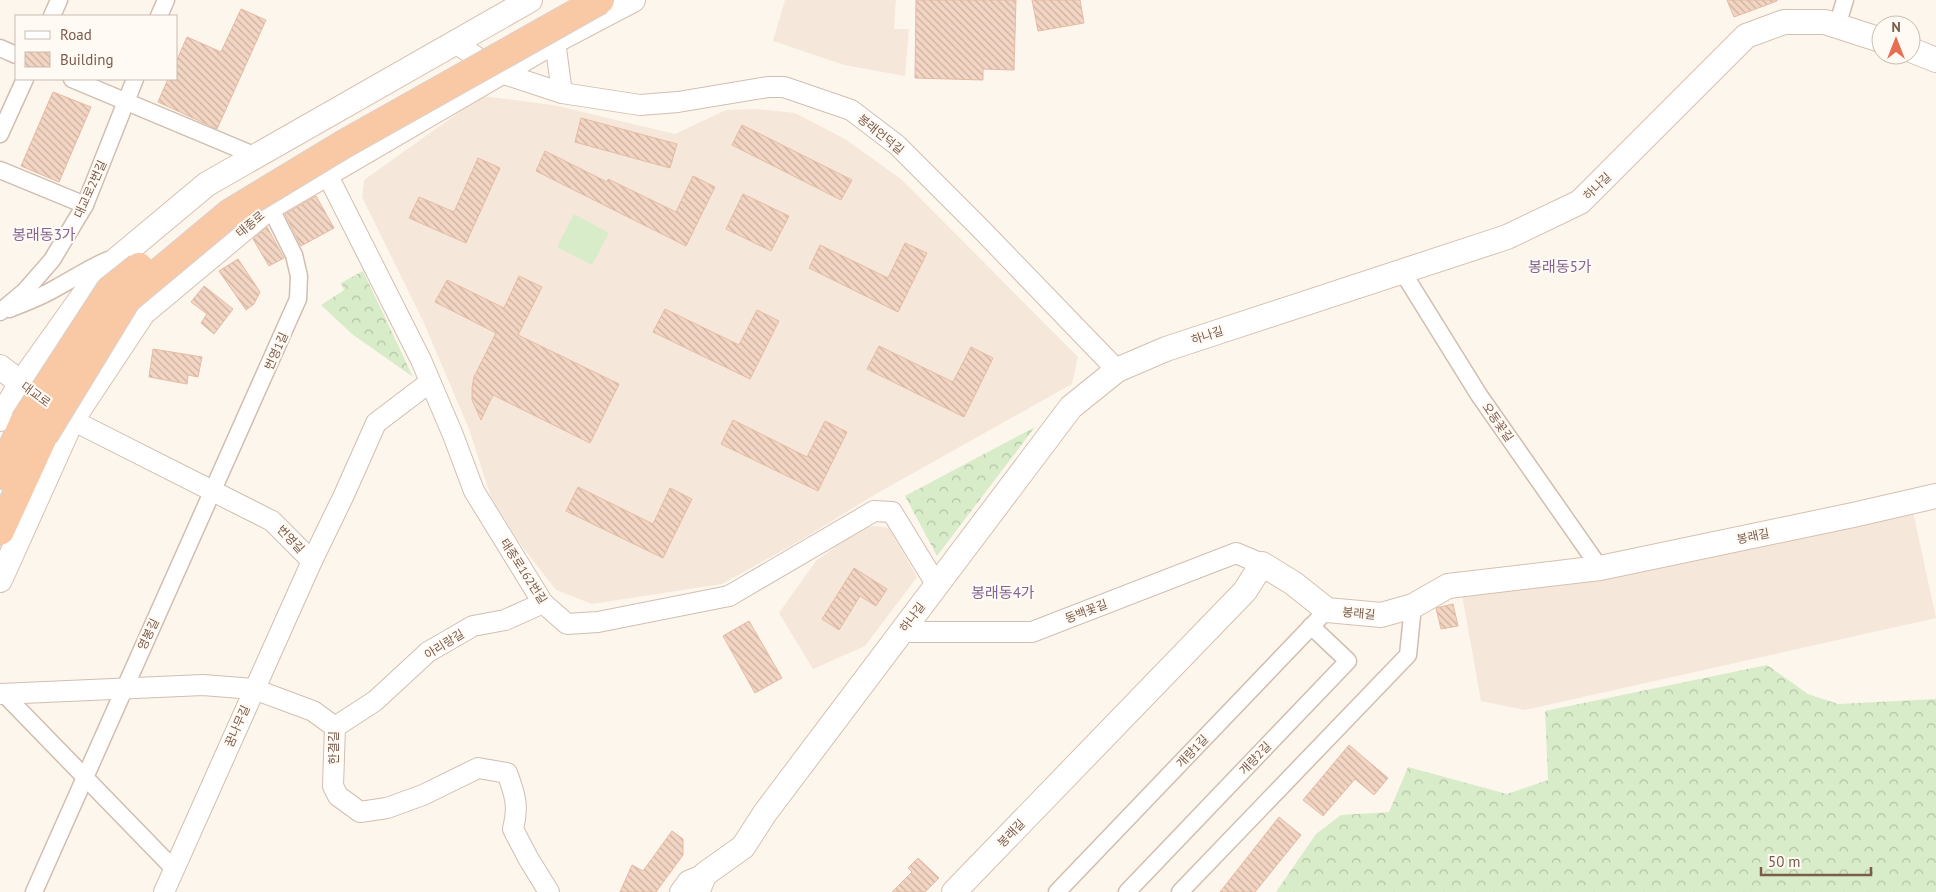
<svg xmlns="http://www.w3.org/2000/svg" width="1936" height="892" font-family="'PT Sans','Noto Sans KR',sans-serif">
<defs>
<pattern id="forest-crowns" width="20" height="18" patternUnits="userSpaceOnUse" patternTransform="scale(1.25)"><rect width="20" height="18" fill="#d8ecc9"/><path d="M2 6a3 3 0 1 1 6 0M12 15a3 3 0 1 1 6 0" fill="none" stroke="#b4c2a5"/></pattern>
<pattern id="building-back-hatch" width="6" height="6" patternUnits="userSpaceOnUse" patternTransform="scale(1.25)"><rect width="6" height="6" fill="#f3d5c3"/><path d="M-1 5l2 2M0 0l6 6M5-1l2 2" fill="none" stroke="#cab0a1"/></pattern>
</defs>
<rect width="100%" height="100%" fill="#fdf6ec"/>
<g fill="#f5e8da">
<polygon points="785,0 896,0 894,29 909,29 905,76 844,65 773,41"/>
<polygon points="482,96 553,105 675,134 726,110 756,109 795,113 845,139 901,179 1078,357 1072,384 874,495 803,539 722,584 592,604 556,590 518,541 491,497 469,429 423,321 362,197 364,180"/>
<polygon points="1912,507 1936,618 1525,710 1481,701 1462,595"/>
<polygon points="876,526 889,528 917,577 865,646 813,669 779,613 816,561 862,527"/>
</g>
<g fill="url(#forest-crowns)">
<polygon points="363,271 413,377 352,334 321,305 344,290 341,283"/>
<polygon points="1035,427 937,556 905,496"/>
<polygon points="1767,665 1808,694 1838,704 1936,699 1936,892 1276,892 1316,834 1341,815 1389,812 1408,767 1507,794 1548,780 1545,711"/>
</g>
<polygon fill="#d8ecc9" points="574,214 609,233 592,265 557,247"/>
<g fill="url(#building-back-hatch)" stroke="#e6bba3">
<polygon points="916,0 1016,0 1014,70 983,69 983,80 915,78"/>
<polygon points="1032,0 1080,0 1084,23 1038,31"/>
<polygon points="1727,0 1777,0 1777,1 1734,17"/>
<polygon points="241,9 266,20 217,129 158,102 168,79 176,79 176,62 187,37 221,52"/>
<polygon points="53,92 91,107 59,182 21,166"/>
<polygon points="581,118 677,144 670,168 575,142"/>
<polygon points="742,125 852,180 841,200 732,145"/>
<polygon points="545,151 607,182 608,179 676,212 693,176 715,187 686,246 536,171"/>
<polygon points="478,158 500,168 466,243 409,218 419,197 454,212"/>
<polygon points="743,194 789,216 771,251 726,229"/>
<polygon points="316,196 334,228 301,246 285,214"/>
<polygon points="267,227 284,258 269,266 253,239"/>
<polygon points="905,243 927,253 898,312 809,268 820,245 888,278"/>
<polygon points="238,259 260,292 254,304 246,310 219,271"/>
<polygon points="519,276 542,287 518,335 619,384 590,443 493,395 481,420 472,400 472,388 474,377 496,333 435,302 447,280 504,308"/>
<polygon points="204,286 233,309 214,334 201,323 207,314 191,302"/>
<polygon points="665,309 739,345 757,310 779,321 750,379 653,332"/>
<polygon points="879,346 953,382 971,347 993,358 964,417 867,369"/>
<polygon points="153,349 202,357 198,377 188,375 187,384 149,377"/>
<polygon points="733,420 807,457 825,421 847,432 818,491 721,444"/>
<polygon points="578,487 653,524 670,488 692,499 663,558 566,511"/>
<polygon points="854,568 887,589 876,606 860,596 839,630 822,619"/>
<polygon points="1453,604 1458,626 1441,629 1436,608"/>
<polygon points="749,621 782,678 755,693 723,636"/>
<polygon points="1349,745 1388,778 1374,795 1355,779 1323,816 1303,800"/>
<polygon points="1279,817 1301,835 1255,892 1220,892"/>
<polygon points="672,831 683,839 683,855 656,892 620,892 632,865 643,871"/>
<polygon points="918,858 939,878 925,892 892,892 912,872 908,868"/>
</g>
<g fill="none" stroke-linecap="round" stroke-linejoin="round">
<defs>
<g id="minor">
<polyline points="52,16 59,0"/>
<polyline points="159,16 166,0"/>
<polyline points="1837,26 1845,0"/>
<polyline points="0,48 16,55"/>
<polyline points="72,79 256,156"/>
<polyline points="0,134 25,79"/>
<polyline points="0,170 85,205"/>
<polyline points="1402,271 1479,395 1600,568"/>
<path d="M9 309C25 303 41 297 56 288 73 279 89 268 108 260"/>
<polyline points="0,312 25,291 52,260 85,205 135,79"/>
<polyline points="5,695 174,869"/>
<polyline points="34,892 298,299 299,276 294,255 270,207"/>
<polyline points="1057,892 1327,610"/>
<polyline points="1127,892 1348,661 1311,626"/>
<polyline points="1180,892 1408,655 1413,606"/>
</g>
<g id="tertiary">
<polyline points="555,41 562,93"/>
<polyline points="455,43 501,73 562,93 640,105 678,102 768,87 784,87 851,110 897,145 981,229 1117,370"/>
<polyline points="327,174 421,360 453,435 474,491 543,603 567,624 598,622 729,596 874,511 892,512 936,584"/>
<polyline points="72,420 272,521 312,561"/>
<polyline points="901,632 1032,632 1236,553 1262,564"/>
<path d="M0 694 203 685 254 689 313 711 335 727 333 786 338 796 360 812 387 808 423 795 478 768 507 773C515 794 519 807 513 829L528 858 549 892"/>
<polyline points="335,727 375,701 428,652 473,626 505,620 543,603"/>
<polyline points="164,892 312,561 344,495 376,423 430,382"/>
<polyline points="680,892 688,881 705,874"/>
</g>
<g id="secondary">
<polyline points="1911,50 1936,60"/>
<polyline points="0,367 34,393"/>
<polyline points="0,419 21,383 98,275 207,184 530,0"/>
<polyline points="0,580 72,420 143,313 270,207 555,41 633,0"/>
<polyline points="697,892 705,874 743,847 765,813 1071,407 1117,370 1166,349 1507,237 1580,202 1746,36 1784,22 1825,22 1881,40"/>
<polyline points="954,892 1245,591 1262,564 1293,583 1327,610 1381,615 1413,606 1448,586 1600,568 1853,515 1936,496"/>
</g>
<g id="trunk">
<polyline points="0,475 24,422"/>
<polyline points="0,531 44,435"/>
</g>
</defs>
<use href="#minor" stroke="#d1beb0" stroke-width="19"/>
<use href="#tertiary" stroke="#d1beb0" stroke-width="22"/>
<use href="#secondary" stroke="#d6c0b0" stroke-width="26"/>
<use href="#trunk" stroke="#dad1cd" stroke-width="30"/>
<use href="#minor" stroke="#fff" stroke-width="16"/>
<use href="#tertiary" stroke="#fff" stroke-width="20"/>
<use href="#secondary" stroke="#fff" stroke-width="24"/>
<use href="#trunk" stroke="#f9c8a4" stroke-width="28"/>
<defs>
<g id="trunk-bridge">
<polyline points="24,422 110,290 139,267"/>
<polyline points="44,435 127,299 230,213 344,144 600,0"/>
</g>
</defs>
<use href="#trunk-bridge" stroke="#dad1cd" stroke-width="30" stroke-linecap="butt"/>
<use href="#trunk-bridge" stroke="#f9c8a4" stroke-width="28"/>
</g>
<g text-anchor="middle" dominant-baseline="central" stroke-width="4.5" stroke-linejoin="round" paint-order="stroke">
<g font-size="12" fill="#7a5c4d" stroke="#fffaf3">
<text transform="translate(881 134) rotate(39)">봉래언덕길</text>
<text transform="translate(1597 186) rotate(-44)">하나길</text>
<text transform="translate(90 189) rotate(-66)">대교로2번길</text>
<text transform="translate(250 224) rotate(-40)">태종로</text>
<text transform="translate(1207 335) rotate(-18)">하나길</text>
<text transform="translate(276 351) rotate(-66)">번영1길</text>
<text transform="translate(36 394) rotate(36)">대교로</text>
<text transform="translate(1498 422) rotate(55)">오동꽃길</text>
<text transform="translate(1753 536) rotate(-12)">봉래길</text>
<text transform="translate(291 539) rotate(46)">번영길</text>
<text transform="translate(524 571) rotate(57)">태종로162번길</text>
<text transform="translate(1086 611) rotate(-21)">동백꽃길</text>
<text transform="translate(1359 613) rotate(5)">봉래길</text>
<text transform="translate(912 617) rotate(-53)">하나길</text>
<text transform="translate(148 634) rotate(-65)">영봉길</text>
<text transform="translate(444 644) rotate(-32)">아리랑길</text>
<text transform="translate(237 726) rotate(-66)">꿈나무길</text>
<text transform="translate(333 748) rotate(-90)">한결길</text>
<text transform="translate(1192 751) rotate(-46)">개량1길</text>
<text transform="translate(1255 758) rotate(-46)">개량2길</text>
<text transform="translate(1011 833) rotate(-46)">봉래길</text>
</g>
<g font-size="15" fill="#846695" stroke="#fffaf3">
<text x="44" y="234">봉래동3가</text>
<text x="1560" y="266">봉래동5가</text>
<text x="1003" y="592">봉래동4가</text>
</g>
</g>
<rect x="15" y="15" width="162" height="65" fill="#fffaf3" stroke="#cabbb1"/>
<rect x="25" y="31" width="25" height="8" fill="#ffffff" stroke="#cabbb1"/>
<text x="60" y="40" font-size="15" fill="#7a5c4d">Road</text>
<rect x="25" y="52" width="25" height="15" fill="url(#building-back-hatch)" stroke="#cabbb1"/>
<text x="60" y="65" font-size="15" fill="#7a5c4d">Building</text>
<g transform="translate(1896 40)"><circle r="24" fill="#fffaf3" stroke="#cabbb1"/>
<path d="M0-4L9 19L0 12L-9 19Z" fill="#e76f51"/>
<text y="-8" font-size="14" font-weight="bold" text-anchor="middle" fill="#7a5c4d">N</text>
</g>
<path d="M1761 867v8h110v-8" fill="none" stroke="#7a5c4d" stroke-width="2.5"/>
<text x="1768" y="867" font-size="15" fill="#7a5c4d" stroke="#fffaf3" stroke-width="4" paint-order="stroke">50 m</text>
</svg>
